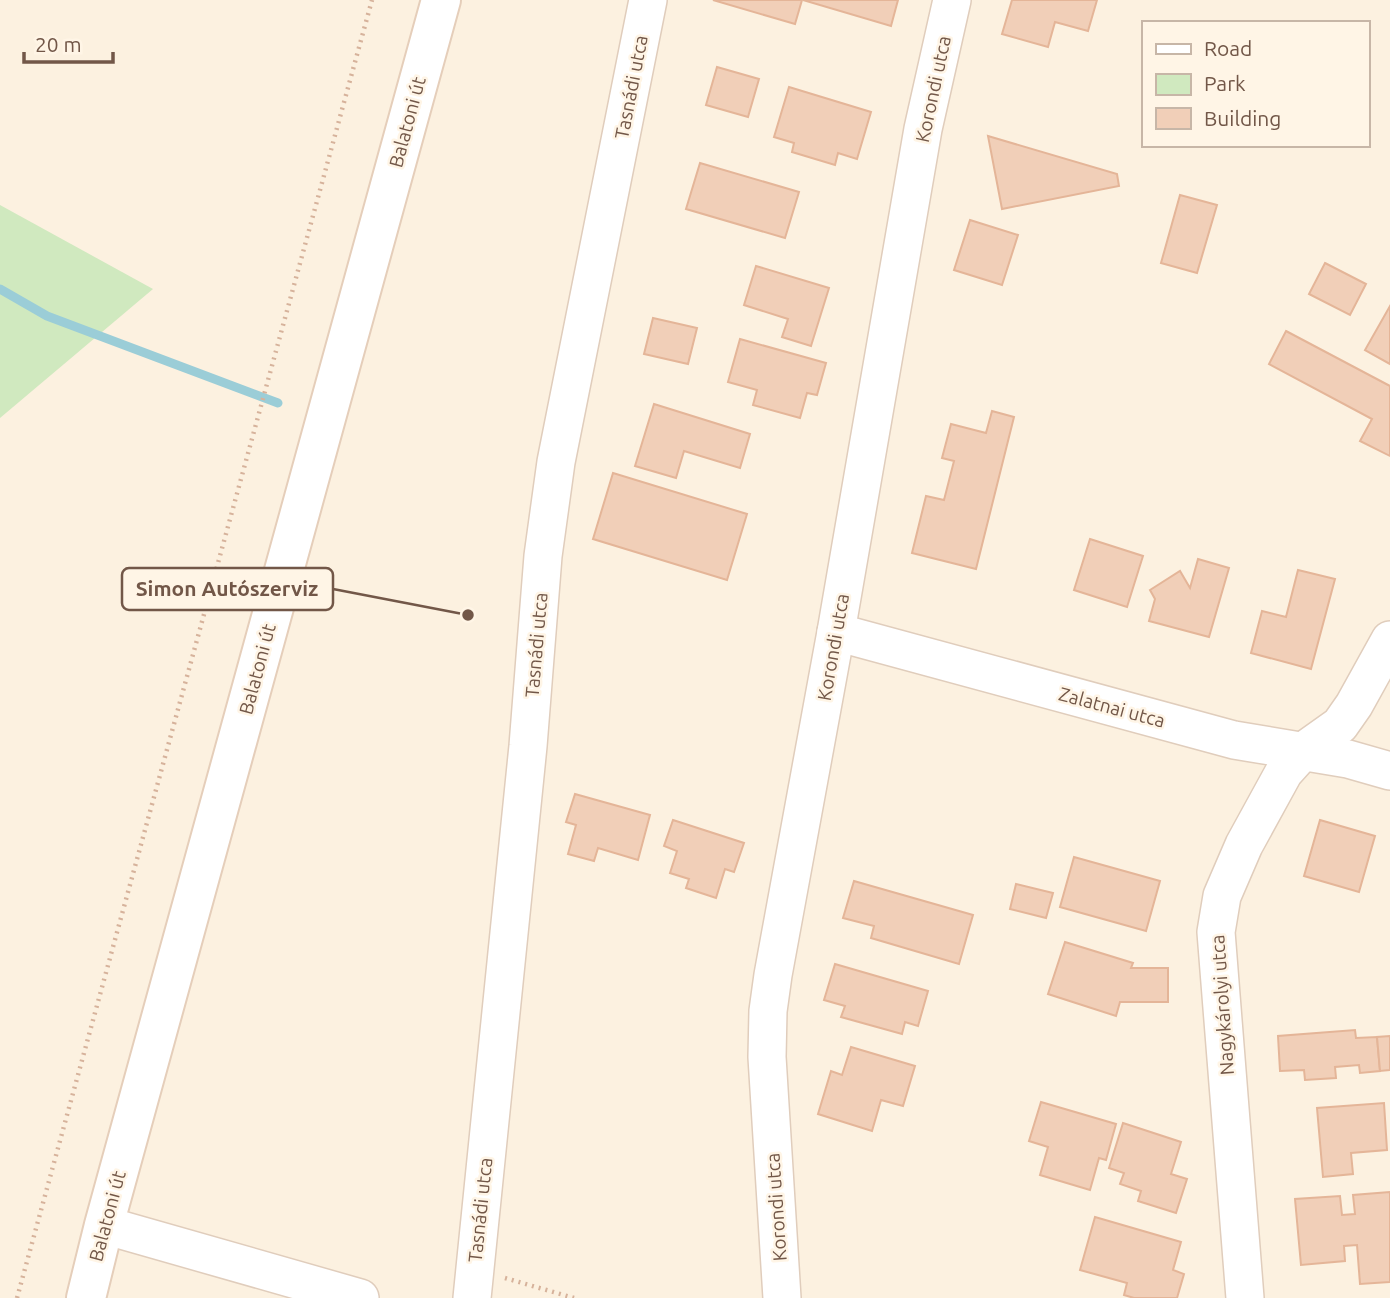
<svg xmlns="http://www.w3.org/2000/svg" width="1390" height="1298" font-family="Ubuntu,sans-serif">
<rect width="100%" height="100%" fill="#fcf1e0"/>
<polygon fill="#d0e9bf" points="0,205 153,289 0,418"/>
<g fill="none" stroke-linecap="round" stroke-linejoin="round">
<polyline stroke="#9bcdd7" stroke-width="9" points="0,289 47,316 278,403"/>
</g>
<g fill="#f1cfb8" stroke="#e4b598" stroke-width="2">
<polygon points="713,0 802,0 795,24"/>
<polygon points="803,0 898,0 891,26"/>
<polygon points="1012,0 1097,0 1088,31 1055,22 1048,47 1002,34"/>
<polygon points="717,67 759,79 748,117 706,105"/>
<polygon points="789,87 871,112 857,159 838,153 835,165 792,152 794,143 774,137"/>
<polygon points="988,136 1117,174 1119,186 1002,209"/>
<polygon points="700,163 799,192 785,238 686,209"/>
<polygon points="1180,195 1217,205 1197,273 1161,263"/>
<polygon points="970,220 1018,235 1002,285 954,270"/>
<polygon points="1325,263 1366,284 1350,315 1309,294"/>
<polygon points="756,266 829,288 811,346 782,337 788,319 744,305"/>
<polygon points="1390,306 1390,364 1365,350"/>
<polygon points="653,318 697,328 688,364 644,354"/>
<polygon points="1286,331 1390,386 1390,456 1360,441 1372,419 1269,364"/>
<polygon points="740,339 826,363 817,395 807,393 800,418 753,405 757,390 728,382"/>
<polygon points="654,404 750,434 740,468 684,451 676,478 635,466"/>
<polygon points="992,411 1014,417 976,569 912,553 926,496 944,500 954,461 942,458 951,424 986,433"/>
<polygon points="613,473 747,514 727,580 593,539"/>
<polygon points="1090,539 1143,556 1127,607 1074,590"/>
<polygon points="1198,559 1229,568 1209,637 1149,621 1155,599 1150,590 1180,571 1190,588"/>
<polygon points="1298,570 1335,579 1311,669 1251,653 1262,611 1286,617"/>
<polygon points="575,794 650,815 638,860 598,848 594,861 568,854 576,825 566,822"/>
<polygon points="673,820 744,843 734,872 725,869 716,898 686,888 689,879 670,873 677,851 664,846"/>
<polygon points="1320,820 1375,836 1359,892 1304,876"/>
<polygon points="1074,857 1160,881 1146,931 1060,907"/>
<polygon points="854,881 973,915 959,964 871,938 874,926 843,918"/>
<polygon points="1016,884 1053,893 1046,918 1010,909"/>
<polygon points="1065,942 1133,963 1131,968 1168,968 1168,1002 1120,1002 1116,1016 1048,994"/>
<polygon points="835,964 928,991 918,1026 905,1022 902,1034 841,1017 845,1006 824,1000"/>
<polygon points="1355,1030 1356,1038 1377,1037 1380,1071 1360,1073 1359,1065 1335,1067 1336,1078 1305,1080 1304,1070 1280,1071 1278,1036"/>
<polygon points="1390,1036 1390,1070 1380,1071 1377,1037"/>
<polygon points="851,1047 915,1066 903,1106 881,1100 872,1131 818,1114 831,1071 842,1075"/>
<polygon points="1041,1102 1116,1124 1106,1160 1099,1158 1090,1190 1040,1175 1048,1147 1029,1141"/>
<polygon points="1384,1103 1387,1150 1351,1153 1353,1174 1323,1177 1317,1108"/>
<polygon points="1123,1123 1181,1142 1171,1174 1187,1179 1176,1213 1138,1201 1141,1191 1120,1184 1124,1173 1109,1168"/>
<polygon points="1390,1192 1390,1282 1360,1284 1357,1245 1344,1246 1345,1261 1301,1265 1295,1199 1340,1196 1342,1215 1355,1214 1353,1195"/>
<polygon points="1095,1217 1181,1242 1173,1270 1184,1274 1177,1298 1134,1298 1124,1295 1127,1283 1080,1270"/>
</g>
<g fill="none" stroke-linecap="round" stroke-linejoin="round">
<defs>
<g id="minor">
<polyline points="836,632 1234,740 1348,759 1390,771"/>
<polyline points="104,1225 360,1298"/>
<polyline points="472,1298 528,746 543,556 556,462 648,0"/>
<polyline points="782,1298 767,1057 768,1011 773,975 836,632 923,129 952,0"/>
<polyline points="1245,1298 1216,932 1222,896 1244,845 1284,772 1302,752 1340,725 1354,705 1390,640"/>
</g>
<polyline id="secondary" points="86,1298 104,1225 441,0"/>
</defs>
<use href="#minor" stroke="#e0cdbc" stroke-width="40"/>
<use href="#secondary" stroke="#e5ceba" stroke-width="42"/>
<g stroke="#d6b29b" stroke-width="4.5" stroke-dasharray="2 5" stroke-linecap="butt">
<polyline points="505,1278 574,1298"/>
<polyline points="17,1298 372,0"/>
</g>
<use href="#minor" stroke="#fff" stroke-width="37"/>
<use href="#secondary" stroke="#fff" stroke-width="38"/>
</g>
<g text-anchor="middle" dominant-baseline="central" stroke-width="5" stroke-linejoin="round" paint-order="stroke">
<g font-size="19" fill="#725748" stroke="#fff5e6">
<text transform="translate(631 87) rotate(-79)">Tasnádi utca</text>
<text transform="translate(933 89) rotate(-78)">Korondi utca</text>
<text transform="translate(407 122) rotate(-75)">Balatoni út</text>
<text transform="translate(536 645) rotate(-85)">Tasnádi utca</text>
<text transform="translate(833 647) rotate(-80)">Korondi utca</text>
<text transform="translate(257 669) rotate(-75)">Balatoni út</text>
<text transform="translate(1112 707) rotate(15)">Zalatnai utca</text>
<text transform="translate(1222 1005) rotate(-94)">Nagykárolyi utca</text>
<text transform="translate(776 1207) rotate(-94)">Korondi utca</text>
<text transform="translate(480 1210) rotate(-84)">Tasnádi utca</text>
<text transform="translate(107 1216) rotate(-75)">Balatoni út</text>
</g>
</g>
<path fill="none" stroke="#725748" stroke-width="2.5" d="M468 615L333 589"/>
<circle fill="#725748" stroke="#fff5e6" stroke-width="2.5" cx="468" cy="615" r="7"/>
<rect fill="#fff5e6" stroke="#725748" stroke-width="2.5" x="122" y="568" width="211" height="42" rx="7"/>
<g font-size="21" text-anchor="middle" font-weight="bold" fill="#725748">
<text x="227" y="596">Simon Autószerviz</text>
</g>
<rect x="1142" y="21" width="228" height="126" fill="#fff5e6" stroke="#c7b6a7" stroke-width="2"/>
<rect x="1156" y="44" width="35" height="10" fill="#ffffff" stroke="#c7b6a7" stroke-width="2"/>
<text x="1204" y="56" font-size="21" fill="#725748">Road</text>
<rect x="1156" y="74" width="35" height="21" fill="#d0e9bf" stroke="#c7b6a7" stroke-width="2"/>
<text x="1204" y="91" font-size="21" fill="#725748">Park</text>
<rect x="1156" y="108" width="35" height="21" fill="#f1cfb8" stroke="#c7b6a7" stroke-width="2"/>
<text x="1204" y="126" font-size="21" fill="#725748">Building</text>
<path d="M24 52v10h89v-10" fill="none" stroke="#725748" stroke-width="3.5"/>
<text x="35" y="52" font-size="21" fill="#725748" stroke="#fff5e6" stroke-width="5" paint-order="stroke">20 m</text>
</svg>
